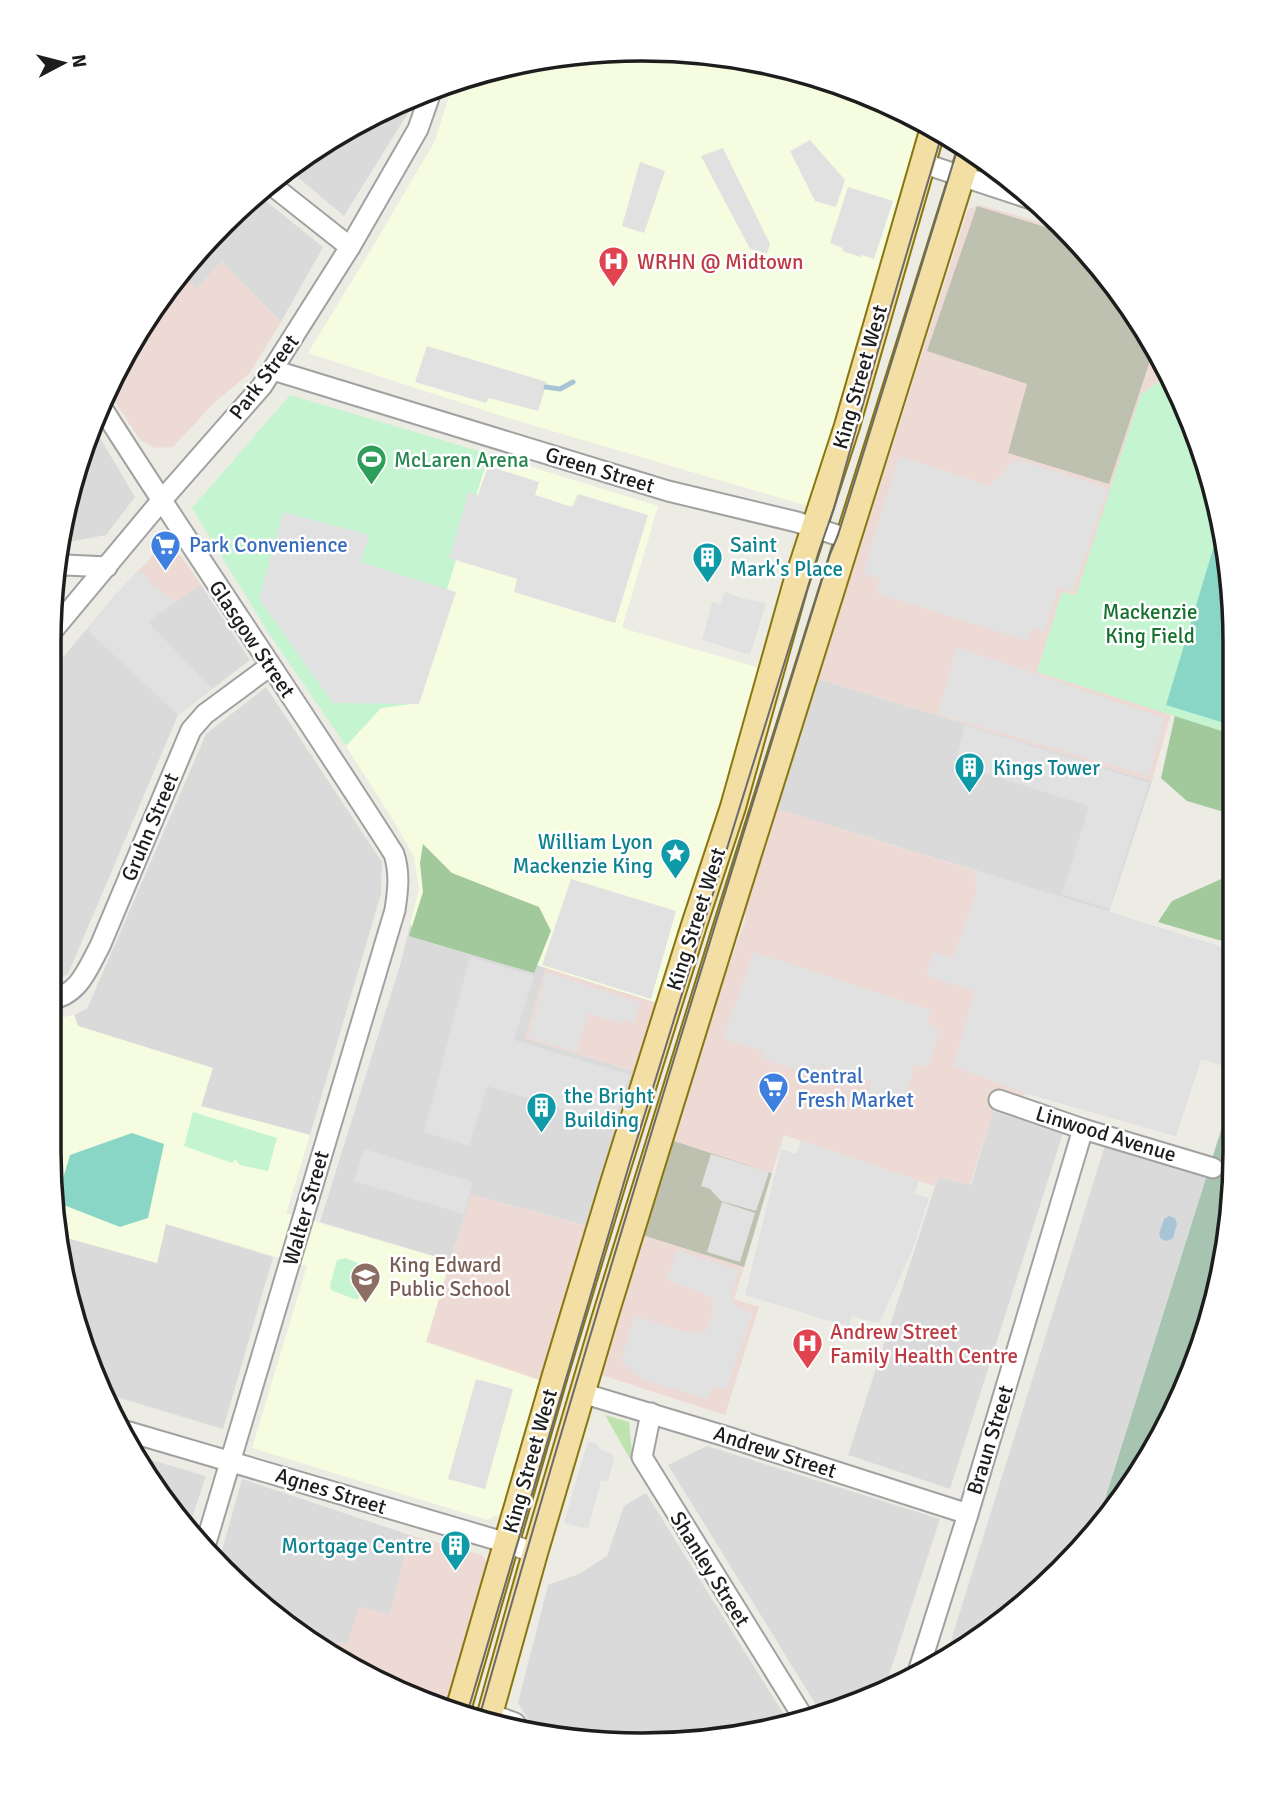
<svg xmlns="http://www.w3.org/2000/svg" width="1284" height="1794" font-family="Signika,sans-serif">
<rect width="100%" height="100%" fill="#edece4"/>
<g fill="#dbdada">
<polygon points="414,97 411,108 344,216 288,169 346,128"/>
<polygon points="256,193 323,247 281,322 221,261 197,290 186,278 127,350 129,345 251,196"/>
<polygon points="96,431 135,497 106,535 74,541 58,547 60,526"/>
<polygon points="201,585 250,660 178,715 68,974 49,982 49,674 117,593 147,621"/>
<polygon points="818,679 1152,781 1109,912 777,809"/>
<polygon points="266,687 382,862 381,894 310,1135 201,1106 212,1068 78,1026 74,1015 87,1009 206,734"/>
<polygon points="410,925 546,968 525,1038 643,1074 588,1226 472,1195 450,1261 320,1222 401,962"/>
<polygon points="993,1111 1063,1133 950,1489 848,1455 938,1177 971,1185"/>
<polygon points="1105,1145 1206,1177 1095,1531 1033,1598 953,1648 949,1647"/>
<polygon points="166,1224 273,1257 223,1429 110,1395 69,1306 60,1236 157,1263"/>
<polygon points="707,1446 940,1519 887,1681 847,1706 821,1713 668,1465"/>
<polygon points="137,1456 206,1476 189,1527 149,1481"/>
<polygon points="242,1479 410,1535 390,1616 347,1644 338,1642 335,1654 251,1598 219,1561"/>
<polygon points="646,1493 788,1721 719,1740 537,1734 518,1703 548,1585 579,1574 607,1556 624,1506"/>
</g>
<g fill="#eddad5">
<polygon points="980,205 1064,229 1088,251 1169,381 1163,380 1076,596 1063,592 1037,672 1171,714 1152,781 818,679 968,209"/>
<polygon points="221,261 281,322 249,374 215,402 173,447 155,448 141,441 110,395 127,350 186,278 197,289"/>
<polygon points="170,544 182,557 201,585 147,621 117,593 163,545"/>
<polygon points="777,809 1232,951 1233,1069 1201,1059 1176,1136 1025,1093 1017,1118 993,1111 970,1185 939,1177 934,1186 784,1135 772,1173 671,1140 704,1033 745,921 745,907"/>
<polygon points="546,968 664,1005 643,1074 525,1038"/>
<polygon points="471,1195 588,1226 542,1381 426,1342"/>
<polygon points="642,1235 744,1267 734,1299 759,1307 725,1415 601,1375"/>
<polygon points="410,1535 482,1555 489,1565 448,1707 380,1684 335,1654 338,1642 347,1644 359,1606 390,1615"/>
</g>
<g fill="#f6fcdf">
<polygon points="681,50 796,69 905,110 937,130 811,507 505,417 308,353 369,253 435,141 454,80 565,54"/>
<polygon points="489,454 658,506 622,628 763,669 664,1005 410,925 419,889 414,857 397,826 346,746 381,708 411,704"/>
<polygon points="74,1015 78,1026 213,1068 201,1106 310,1135 286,1213 450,1261 426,1342 542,1381 503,1512 487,1520 252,1448 307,1266 166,1224 157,1263 60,1236 49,1152 49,1017 60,1018"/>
</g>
<g fill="#bec1b0">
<polygon points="977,206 1071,235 1088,251 1152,355 1109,484 1008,453 1027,384 927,351"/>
<polygon points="671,1140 772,1173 744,1267 642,1235"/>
</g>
<polygon fill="#bfe3ae" points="605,1415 629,1422 633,1464"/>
<g fill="#a1c99c">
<polygon points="1176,711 1231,728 1231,814 1187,801 1161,778"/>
<polygon points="423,844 452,873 539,907 551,931 534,973 409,936 423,892 420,863"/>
<polygon points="1232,861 1232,944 1158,922 1172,901 1228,876"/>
</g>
<polygon fill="#a7c4b1" points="1233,1092 1234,1190 1215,1305 1174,1414 1112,1513 1095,1531"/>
<g fill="#c5f4d1">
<polygon points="1163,379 1169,381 1190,415 1230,564 1231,734 1037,672 1062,592 1076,595 1141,394"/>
<polygon points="290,395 489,454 411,704 381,708 346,746 268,632 192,508"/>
<polygon points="193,1112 277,1138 268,1171 240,1165 235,1159 232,1163 184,1146"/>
<polygon points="345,1258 366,1266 370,1271 358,1299 354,1299 331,1290 330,1285 337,1260"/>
</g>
<g fill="#89d6c6">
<polygon points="1220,526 1230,564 1231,725 1166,705"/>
<polygon points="132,1133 164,1144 148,1218 120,1227 56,1202 70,1155"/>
</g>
<g fill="#e1e1e1">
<polygon points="810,140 845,180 836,207 815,201 790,151"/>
<polygon points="723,148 770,244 767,254 750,249 701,156"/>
<polygon points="640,162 665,171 644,233 622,226"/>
<polygon points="848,187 893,201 874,259 862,255 860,257 842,251 843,248 830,243"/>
<polygon points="427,346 547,382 538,411 489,398 486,403 415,382"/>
<polygon points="899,456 990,486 1016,459 1108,488 1072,592 1058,587 1044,633 1033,628 1028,641 876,593 880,579 863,573"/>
<polygon points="488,466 539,482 535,495 572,507 578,494 648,515 615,623 514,592 517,579 449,558 469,492 478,495"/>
<polygon points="283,512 370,535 360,562 456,592 419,704 333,703 259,599"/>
<polygon points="140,571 151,581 150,582 176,602 148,622 212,688 178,715 87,630 117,593 137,572"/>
<polygon points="725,592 745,599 766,603 750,655 702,640 712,602 720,604"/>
<polygon points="957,647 1164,718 1149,776 938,714"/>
<polygon points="965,725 1149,783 1109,909 1062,894 1089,806 955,764"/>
<polygon points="975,870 1232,950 1233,1069 1201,1059 1176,1136 1025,1093 953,1066 975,991 926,976 933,952 953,958 976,894"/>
<polygon points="571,879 676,911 651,999 542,965"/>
<polygon points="753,952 931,1010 927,1024 940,1028 928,1067 914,1064 904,1104 869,1093 871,1080 821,1066 819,1077 762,1059 764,1051 723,1039"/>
<polygon points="470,957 534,976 514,1040 630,1075 613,1124 487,1086 469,1146 424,1132"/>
<polygon points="547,972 640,1003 634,1024 623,1020 622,1024 588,1013 576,1052 528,1037"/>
<polygon points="801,1141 919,1181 915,1194 929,1198 912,1251 879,1323 852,1316 849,1327 745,1295 781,1149 796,1154"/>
<polygon points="364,1149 473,1182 464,1214 354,1181"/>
<polygon points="711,1154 769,1172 756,1211 721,1201 710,1189 701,1186"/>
<polygon points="722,1202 755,1213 740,1262 707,1252"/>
<polygon points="677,1250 739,1270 731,1295 735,1306 752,1313 726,1390 712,1385 708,1399 643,1380 621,1361 635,1316 682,1331 705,1333 713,1313 711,1296 667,1280"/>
<polygon points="476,1379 513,1389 485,1489 448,1479"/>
<polygon points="588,1441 597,1444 602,1451 611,1453 614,1458 608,1482 601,1480 588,1529 564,1523"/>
</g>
<polygon fill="#a8c4d7" points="1169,1216 1175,1218 1177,1224 1173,1238 1167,1241 1161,1239 1159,1234 1164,1219"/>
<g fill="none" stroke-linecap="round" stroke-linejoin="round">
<polyline stroke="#a8c4d7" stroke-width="5" points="546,387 560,389 573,382"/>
<defs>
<g id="minor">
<polyline points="922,163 1034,200"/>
<polyline points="269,183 350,247"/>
<polyline points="273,370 668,491 797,522 849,539"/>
<path d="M104 411C199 560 299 705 394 854 400 873 398 890 395 910L205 1546"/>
<polyline points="56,568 66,565 107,567"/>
<polyline points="50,634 161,501 262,386 350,247 418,129 432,89"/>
<path d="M49 1000C79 995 87 970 100 946L191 730 205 714 270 666"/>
<polyline points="999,1100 1083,1129 1213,1168"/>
<polyline points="582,1393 728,1437 968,1514"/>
<polyline points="651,1413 642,1457 803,1717"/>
<polyline points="126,1431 507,1543 535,1553"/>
<polyline points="919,1669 968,1514 1083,1129"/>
<polyline points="490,1714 515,1723 520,1731"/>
</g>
<g id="major">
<polyline points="458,1710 555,1375 613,1183 694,925 733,807 795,586 847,426 933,128"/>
<polyline points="488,1721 535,1553 604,1320 724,933 970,151"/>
</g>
</defs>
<use href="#minor" stroke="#a1a1a1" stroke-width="23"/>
<use href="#major" stroke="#89770e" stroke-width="28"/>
<use href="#minor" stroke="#fff" stroke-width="19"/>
<use href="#major" stroke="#f3dfa4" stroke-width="24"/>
<g stroke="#6b6b6b" stroke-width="2">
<polyline points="467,1714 630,1162 819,551 834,508 877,354 942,134"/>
<path d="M479 1718C589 1328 710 941 830 554L838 535 959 144"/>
</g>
</g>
<defs>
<symbol id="hospital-pin" viewBox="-11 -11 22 30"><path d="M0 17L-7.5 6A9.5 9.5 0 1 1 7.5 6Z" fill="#e0444e" stroke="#fff"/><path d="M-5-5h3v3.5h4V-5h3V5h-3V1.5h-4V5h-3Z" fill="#fff"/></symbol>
<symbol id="stadium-pin" viewBox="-11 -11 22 30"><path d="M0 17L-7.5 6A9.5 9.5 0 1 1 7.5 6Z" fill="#2e9e5b" stroke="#fff"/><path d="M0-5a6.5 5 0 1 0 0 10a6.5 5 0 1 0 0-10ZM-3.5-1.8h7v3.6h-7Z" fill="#fff"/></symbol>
<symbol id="supermarket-pin" viewBox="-11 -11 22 30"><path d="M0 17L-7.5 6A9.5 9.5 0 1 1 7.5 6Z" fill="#3f7fe0" stroke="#fff"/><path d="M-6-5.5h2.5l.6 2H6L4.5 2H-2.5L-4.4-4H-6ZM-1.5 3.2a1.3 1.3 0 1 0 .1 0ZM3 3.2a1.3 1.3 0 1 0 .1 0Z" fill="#fff"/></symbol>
<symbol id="building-pin" viewBox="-11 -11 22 30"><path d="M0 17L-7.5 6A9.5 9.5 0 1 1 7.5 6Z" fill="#0f9aa8" stroke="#fff"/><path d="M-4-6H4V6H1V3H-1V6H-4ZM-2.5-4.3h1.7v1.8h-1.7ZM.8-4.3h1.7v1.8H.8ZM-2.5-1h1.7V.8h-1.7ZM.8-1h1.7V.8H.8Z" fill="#fff"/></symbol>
<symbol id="sight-pin" viewBox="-11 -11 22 30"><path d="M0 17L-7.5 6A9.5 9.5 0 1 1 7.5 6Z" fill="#0f9aa8" stroke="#fff"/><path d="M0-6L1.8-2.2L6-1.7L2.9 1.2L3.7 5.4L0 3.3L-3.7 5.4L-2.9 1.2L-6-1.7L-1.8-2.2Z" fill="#fff"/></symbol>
<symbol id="school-pin" viewBox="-11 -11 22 30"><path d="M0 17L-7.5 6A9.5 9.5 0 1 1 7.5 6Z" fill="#8d6e63" stroke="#fff"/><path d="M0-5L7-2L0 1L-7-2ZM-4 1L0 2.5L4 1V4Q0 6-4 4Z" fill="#fff"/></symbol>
</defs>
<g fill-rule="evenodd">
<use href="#hospital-pin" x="596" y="244" width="35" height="47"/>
<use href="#stadium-pin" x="354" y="442" width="35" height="47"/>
<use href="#supermarket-pin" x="148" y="528" width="35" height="47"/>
<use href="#building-pin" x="690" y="540" width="35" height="47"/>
<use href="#building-pin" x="952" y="750" width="35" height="47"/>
<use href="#sight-pin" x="658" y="836" width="35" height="47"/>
<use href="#supermarket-pin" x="756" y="1070" width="35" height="47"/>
<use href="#building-pin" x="524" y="1090" width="35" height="47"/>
<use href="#school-pin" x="348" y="1260" width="35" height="47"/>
<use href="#hospital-pin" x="790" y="1326" width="35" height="47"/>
<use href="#building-pin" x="438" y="1528" width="35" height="47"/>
</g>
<g text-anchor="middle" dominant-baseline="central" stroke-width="5" stroke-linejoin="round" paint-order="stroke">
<g font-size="21" fill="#be3a42" stroke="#fff" text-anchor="start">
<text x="637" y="262">WRHN @ Midtown</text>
<text x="830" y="1332">Andrew Street<tspan x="830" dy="24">Family Health Centre</tspan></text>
</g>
<g font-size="21" fill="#1d1d1d" stroke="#fff">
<text transform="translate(264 377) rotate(-53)">Park Street</text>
<text transform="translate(860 377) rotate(-74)">King Street West</text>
<text transform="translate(600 470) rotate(17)">Green Street</text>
<text transform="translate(252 639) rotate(56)">Glasgow Street</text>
<text transform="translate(150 827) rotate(-67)">Gruhn Street</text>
<text transform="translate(696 919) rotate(-72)">King Street West</text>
<text transform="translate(1106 1134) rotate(17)">Linwood Avenue</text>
<text transform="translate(306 1208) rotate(-74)">Walter Street</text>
<text transform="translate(990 1440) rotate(-73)">Braun Street</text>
<text transform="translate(775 1452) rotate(18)">Andrew Street</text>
<text transform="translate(530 1461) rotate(-74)">King Street West</text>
<text transform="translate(331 1491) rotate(17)">Agnes Street</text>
<text transform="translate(710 1569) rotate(58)">Shanley Street</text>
</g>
<g font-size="21" fill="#27864d" stroke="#fff" text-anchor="start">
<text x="394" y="460">McLaren Arena</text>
</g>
<g font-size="21" fill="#366cbe" stroke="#fff" text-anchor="start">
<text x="189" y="545">Park Convenience</text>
<text x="797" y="1076">Central<tspan x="797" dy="24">Fresh Market</tspan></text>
</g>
<g font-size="21" fill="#0d838f" stroke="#fff" text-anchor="start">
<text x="730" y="545">Saint<tspan x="730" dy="24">Mark's Place</tspan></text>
<text x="993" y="768">Kings Tower</text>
<text x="653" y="842" text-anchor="end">William Lyon<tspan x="653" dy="24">Mackenzie King</tspan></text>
<text x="564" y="1096">the Bright<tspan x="564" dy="24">Building</tspan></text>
<text x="432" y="1546" text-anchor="end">Mortgage Centre</text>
</g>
<g font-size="21" fill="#15712e" stroke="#fff">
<text x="1150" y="612">Mackenzie<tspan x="1150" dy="24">King Field</tspan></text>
</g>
<g font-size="21" fill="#785e54" stroke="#fff" text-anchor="start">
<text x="389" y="1265">King Edward<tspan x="389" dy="24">Public School</tspan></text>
</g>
</g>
<path d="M0 0H1284V1794H0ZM642 61H642A581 581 0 0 1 1223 642V1152A581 581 0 0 1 642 1733H642A581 581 0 0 1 61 1152V642A581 581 0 0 1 642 61Z" fill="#fff" fill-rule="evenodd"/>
<path fill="none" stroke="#1d1d1d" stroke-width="3.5" d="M642 61H642A581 581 0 0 1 1223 642V1152A581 581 0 0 1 642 1733H642A581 581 0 0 1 61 1152V642A581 581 0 0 1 642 61Z"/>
<g transform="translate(63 63) rotate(83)" stroke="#ffffff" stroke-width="5" paint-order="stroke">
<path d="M0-5L12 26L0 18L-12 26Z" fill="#1d1d1d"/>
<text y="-10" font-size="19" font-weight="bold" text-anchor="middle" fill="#1d1d1d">N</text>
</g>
</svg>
